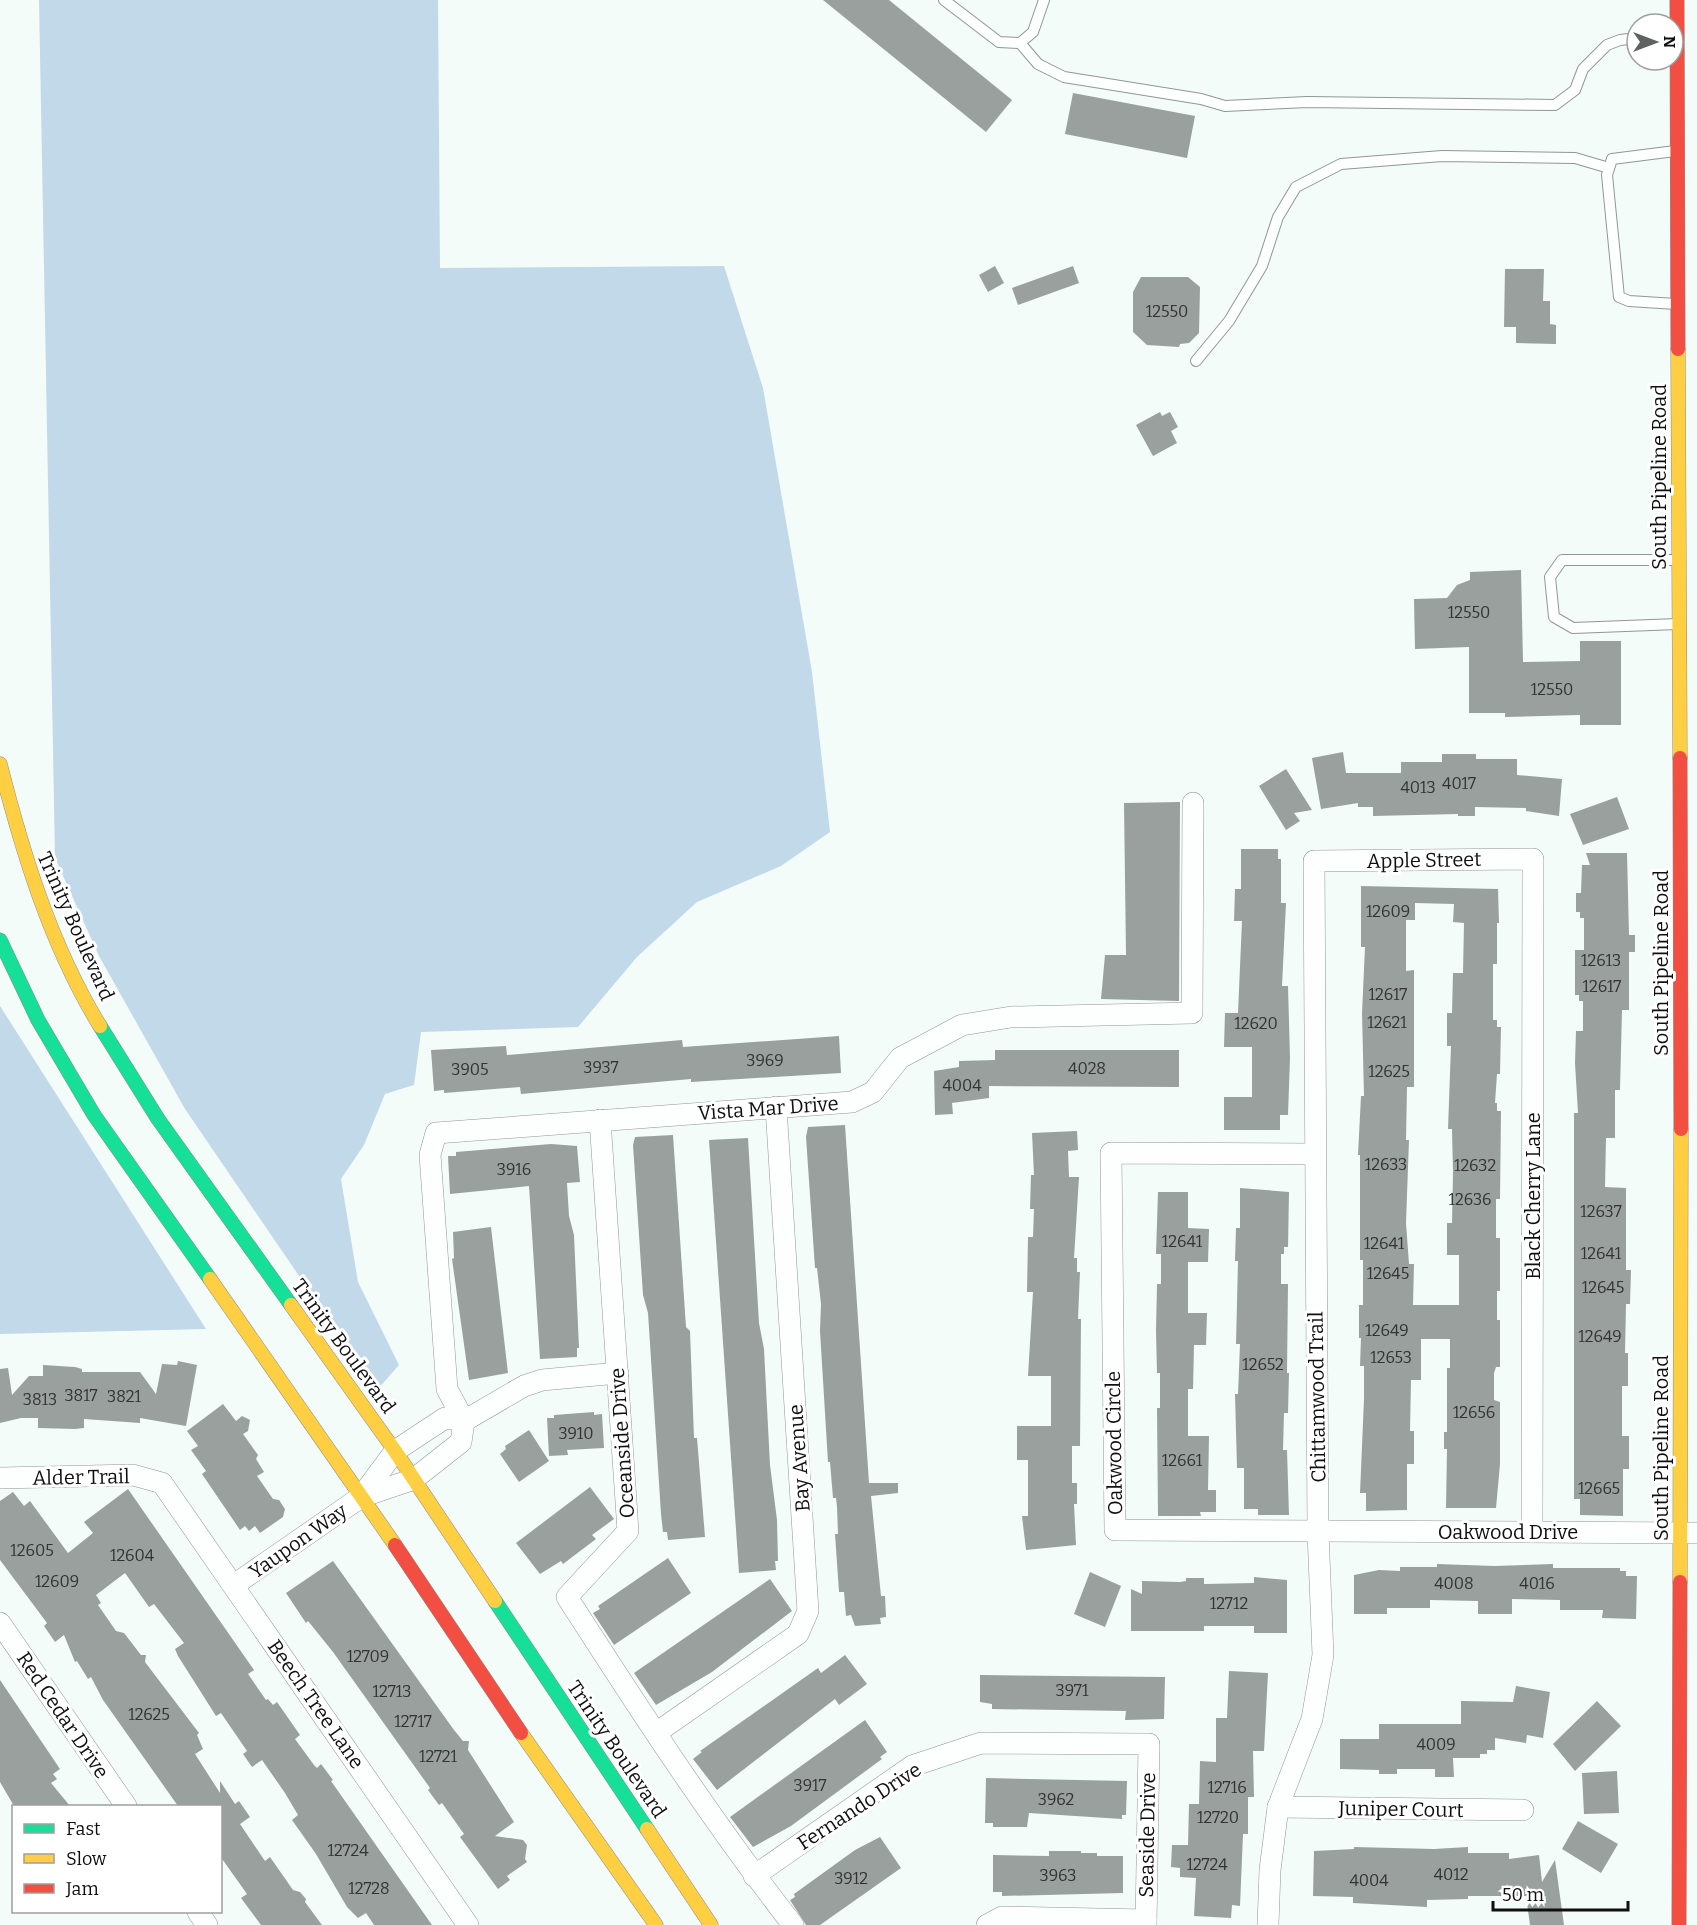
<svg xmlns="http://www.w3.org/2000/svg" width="1697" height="1925" font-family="Bitter,serif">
<rect width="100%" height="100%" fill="#f4fcfa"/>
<g fill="#c2d9ea">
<polygon points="39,0 438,0 440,268 724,266 763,388 812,672 830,832 781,866 697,902 637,957 578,1027 421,1032 414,1085 385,1094 364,1145 341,1179 358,1282 399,1365 377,1390 185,1109 99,956 55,858"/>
<polygon points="0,1006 206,1329 0,1334"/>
</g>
<g fill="#99a09d" fill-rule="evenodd">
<polygon points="823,0 889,0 1012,100 986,132"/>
<polygon points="1073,93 1195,116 1187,158 1065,134"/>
<polygon points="995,266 1004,283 988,292 979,275"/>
<polygon points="1073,266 1079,283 1018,305 1012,288"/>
<polygon points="1505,269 1544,269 1543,301 1550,301 1550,324 1556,325 1556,344 1516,343 1516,327 1504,327"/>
<polygon points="1141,277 1188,277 1200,287 1199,333 1189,343 1180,344 1179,347 1147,345 1133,332 1133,292"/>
<polygon points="1160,412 1162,416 1170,412 1178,427 1171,431 1177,443 1153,456 1136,425"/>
<polygon points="1521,570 1523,662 1580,661 1580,641 1621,641 1621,725 1580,725 1580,715 1505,717 1505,713 1469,713 1469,647 1415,649 1414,599 1447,598 1457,585 1470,580 1470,572"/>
<polygon points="1343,752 1346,773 1401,773 1401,762 1442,762 1442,754 1476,754 1476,759 1517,759 1517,775 1562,779 1559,816 1526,811 1526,808 1475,807 1475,816 1458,816 1458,814 1373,816 1373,807 1358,807 1358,803 1321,809 1312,758"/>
<polygon points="1286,769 1312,810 1294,813 1300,821 1286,830 1259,786"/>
<polygon points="1617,797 1629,829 1583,845 1570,814"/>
<polygon points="1180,802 1179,1001 1101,999 1105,955 1126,955 1124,803"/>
<polygon points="1241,849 1278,849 1278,859 1281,859 1281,903 1286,903 1282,986 1288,986 1290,1058 1288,1115 1280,1115 1280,1130 1224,1130 1224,1097 1252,1097 1252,1047 1224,1047 1225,1013 1238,1013 1242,921 1234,921 1235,889 1241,889"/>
<polygon points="1586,853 1627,853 1629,935 1635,935 1635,952 1629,952 1629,1010 1622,1010 1620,1090 1615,1090 1615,1138 1606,1138 1605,1187 1626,1188 1626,1270 1631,1270 1630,1304 1626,1304 1625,1353 1628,1353 1628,1386 1622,1386 1622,1436 1629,1436 1629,1469 1623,1469 1623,1516 1580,1515 1580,1499 1574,1499 1574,1113 1578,1113 1575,1063 1576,1031 1583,1031 1583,1001 1579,1001 1579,995 1575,995 1575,950 1584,950 1584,918 1580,918 1580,912 1576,912 1576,893 1581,893 1582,865 1590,865"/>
<path d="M1361 886 1498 889 1499 923H1497V964H1493V1020H1497V1027H1501L1500 1074H1497L1495 1103H1497V1111H1501L1500 1199H1496V1238H1500V1291H1497V1320H1500V1367H1496L1494 1373V1400L1500 1402V1464L1496 1508H1446L1447 1449H1444V1432H1447V1368H1450V1339H1421V1380H1411L1410 1431H1414V1464H1407V1510L1366 1511V1493H1360L1364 1399V1366H1360L1361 1338H1359V1305H1363V1260H1360V1155H1358L1361 1096H1364L1362 1013 1365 947H1361ZM1415 903 1454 904 1453 922 1464 923 1463 973H1453L1452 1013H1447V1046H1451L1448 1129H1452L1453 1173 1452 1223H1447V1255H1459V1305H1413L1414 1264H1409L1406 1223 1409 1140H1406L1407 1087H1414V970L1406 971V920H1415Z"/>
<polygon points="839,1036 841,1073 691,1082 691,1079 521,1094 520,1087 444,1093 444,1090 434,1091 431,1050 506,1046 507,1055 682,1040 683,1047"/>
<polygon points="995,1050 1179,1050 1179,1087 989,1086 989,1098 952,1103 953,1114 935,1115 934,1071 959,1067 959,1061 995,1060"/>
<polygon points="845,1125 869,1483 898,1483 898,1493 871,1496 881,1596 885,1596 886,1617 880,1618 881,1624 855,1626 851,1615 846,1616 844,1592 839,1592 835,1534 838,1534 837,1507 836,1498 833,1498 830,1462 828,1462 820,1331 821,1304 817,1268 815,1268 806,1137 808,1127"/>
<polygon points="1077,1131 1078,1150 1068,1151 1069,1177 1079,1177 1074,1258 1077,1258 1077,1272 1080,1272 1078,1319 1081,1319 1080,1446 1072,1446 1072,1483 1077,1483 1077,1504 1074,1504 1076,1545 1026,1550 1022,1516 1028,1516 1028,1460 1017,1460 1017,1426 1051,1426 1051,1376 1028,1376 1033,1292 1027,1292 1028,1237 1033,1237 1034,1209 1030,1209 1031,1175 1034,1175 1032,1133"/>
<polygon points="673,1135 686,1327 690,1331 694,1438 697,1438 705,1537 668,1540 667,1532 663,1532 661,1514 648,1313 643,1295 633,1145 635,1137"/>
<polygon points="748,1138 759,1323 764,1349 770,1465 777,1520 778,1561 775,1561 776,1570 739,1573 709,1140"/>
<polygon points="551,1144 577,1146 580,1182 567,1183 569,1216 574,1235 579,1348 577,1348 577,1357 540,1359 529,1186 450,1194 448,1156 456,1156 456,1152"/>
<polygon points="1240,1188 1289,1192 1288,1247 1284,1247 1284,1254 1281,1254 1281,1284 1288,1284 1287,1373 1289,1373 1288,1413 1284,1413 1283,1450 1287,1450 1289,1515 1258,1515 1258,1509 1244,1509 1244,1468 1237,1468 1235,1394 1238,1394 1240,1344 1236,1344 1238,1261 1235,1261 1236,1228 1240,1228"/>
<polygon points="1158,1192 1188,1192 1188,1228 1209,1229 1208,1262 1188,1262 1188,1313 1207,1313 1206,1345 1194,1345 1193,1389 1188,1389 1188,1436 1209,1436 1208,1490 1216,1490 1216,1512 1200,1512 1201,1516 1158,1516 1157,1408 1160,1408 1160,1373 1157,1373 1156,1331 1157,1284 1161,1284 1161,1254 1156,1254"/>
<polygon points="491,1227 508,1373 469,1380 452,1259 454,1258 453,1232"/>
<polygon points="178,1361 197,1365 186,1426 140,1418 140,1423 84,1419 84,1428 75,1429 38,1428 38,1418 21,1418 0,1423 0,1369 8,1368 12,1395 29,1376 43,1376 43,1365 75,1367 82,1369 82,1372 140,1372 156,1394 162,1364 177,1365"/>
<polygon points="223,1404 236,1421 242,1416 250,1420 248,1431 243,1434 258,1455 256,1459 264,1472 257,1476 273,1499 279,1500 285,1509 283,1517 260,1533 255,1526 249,1531 245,1526 240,1530 202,1474 206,1471 191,1450 198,1446 187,1431"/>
<polygon points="594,1412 594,1415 602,1414 604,1448 567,1450 568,1455 549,1456 547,1418 554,1418 554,1415"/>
<polygon points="529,1430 549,1461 519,1482 500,1454 506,1449 505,1446"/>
<polygon points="590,1487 614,1519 592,1535 596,1539 563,1564 561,1561 540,1574 516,1543"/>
<polygon points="128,1489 254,1670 248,1674 266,1700 268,1699 273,1705 277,1702 300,1735 295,1739 314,1765 317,1768 321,1764 333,1780 331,1781 432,1925 374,1925 366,1913 358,1918 347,1907 316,1854 292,1820 298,1815 285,1793 262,1760 252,1767 243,1754 247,1751 221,1713 216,1716 178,1656 175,1649 184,1643 154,1604 149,1607 125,1573 96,1595 101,1603 98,1605 116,1631 124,1633 141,1655 146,1655 145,1662 199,1733 197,1735 203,1749 195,1754 220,1793 220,1781 235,1804 239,1801 250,1817 240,1824 265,1861 270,1857 293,1890 300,1892 306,1899 305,1902 322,1925 261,1925 241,1898 247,1894 220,1856 220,1806 178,1806 103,1700 91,1677 88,1679 77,1661 75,1662 64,1635 55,1642 44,1626 47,1623 0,1560 0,1501 13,1492 24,1506 30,1501 68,1553 93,1533 84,1522"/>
<polygon points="668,1558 691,1593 614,1645 593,1613 600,1609 598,1606"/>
<polygon points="333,1561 454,1730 463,1741 469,1741 468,1750 514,1822 495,1836 523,1840 527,1845 525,1859 527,1862 507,1876 510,1880 498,1889 460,1837 464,1834 442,1803 439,1805 428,1790 430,1788 333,1652 308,1621 306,1623 286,1593"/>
<polygon points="1437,1564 1494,1566 1553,1564 1553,1568 1620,1568 1620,1571 1626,1571 1626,1576 1637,1576 1636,1619 1602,1618 1603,1610 1560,1610 1560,1600 1512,1599 1512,1614 1478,1614 1478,1601 1430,1600 1430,1608 1387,1608 1387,1614 1354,1614 1354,1575 1379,1570 1400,1571 1400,1567 1437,1567"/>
<polygon points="1090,1572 1121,1586 1105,1627 1074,1614"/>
<polygon points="1254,1577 1287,1580 1287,1633 1254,1633 1254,1626 1204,1626 1204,1631 1131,1631 1131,1589 1142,1594 1142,1581 1180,1582 1186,1581 1186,1578 1204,1578 1204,1584 1254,1583"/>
<polygon points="770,1579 792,1611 712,1672 656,1705 634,1673"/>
<polygon points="845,1655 867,1684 839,1705 835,1699 717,1790 693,1759 702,1752 700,1751 818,1668 821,1673"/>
<polygon points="1229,1671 1268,1673 1264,1751 1253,1751 1254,1797 1248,1797 1248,1834 1243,1834 1240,1906 1232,1905 1231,1918 1194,1916 1196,1878 1180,1877 1180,1868 1171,1867 1172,1845 1188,1845 1189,1804 1199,1804 1200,1761 1216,1762 1216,1718 1227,1718"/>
<polygon points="980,1675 1165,1677 1164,1719 1125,1720 1126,1711 992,1709 992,1704 980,1702"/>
<polygon points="0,1680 60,1769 53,1774 57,1779 51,1783 70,1806 14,1806 0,1782"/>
<polygon points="1516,1686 1550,1692 1543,1738 1527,1735 1526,1743 1495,1738 1495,1750 1487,1750 1487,1754 1480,1754 1480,1758 1453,1758 1454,1777 1435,1777 1435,1769 1397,1769 1397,1774 1379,1774 1379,1770 1340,1769 1340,1739 1379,1739 1379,1724 1461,1724 1461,1701 1513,1702"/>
<polygon points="1597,1701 1621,1726 1575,1771 1553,1744"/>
<polygon points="865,1720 887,1752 880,1757 882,1759 791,1826 753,1847 730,1817"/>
<polygon points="1617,1771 1619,1813 1584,1814 1582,1773"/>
<polygon points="986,1778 1127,1781 1126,1815 1122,1815 1122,1819 1029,1813 1027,1827 993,1827 993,1823 985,1823"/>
<polygon points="1578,1821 1618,1844 1601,1873 1562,1849"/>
<polygon points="880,1837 901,1868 820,1925 806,1925 790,1900 795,1897 794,1894 855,1850"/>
<polygon points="1354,1847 1434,1849 1468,1847 1468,1853 1509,1853 1509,1859 1539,1855 1542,1882 1555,1860 1564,1925 1530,1925 1526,1896 1468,1896 1468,1899 1427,1900 1427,1907 1353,1903 1353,1897 1313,1896 1314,1851 1354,1849"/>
<polygon points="1049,1851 1081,1851 1081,1853 1097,1853 1097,1856 1123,1856 1123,1893 1002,1896 1002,1892 993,1892 993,1855 1049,1856"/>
</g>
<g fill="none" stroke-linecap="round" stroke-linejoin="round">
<defs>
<g id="lane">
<polyline points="944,0 999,42 1020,43 1033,32 1044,0"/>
<polyline points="1020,43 1038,64 1064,77 1201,99 1225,106 1307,102 1555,105 1575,90 1583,69 1607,45 1620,40 1637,38"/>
<polyline points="1675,151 1612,159 1607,175 1619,297 1629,301 1676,304"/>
<polyline points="1196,361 1229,321 1262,266 1278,217 1296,187 1341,164 1442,156 1575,158 1609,168"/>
<polyline points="1677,560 1562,560 1550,577 1554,617 1573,628 1678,624"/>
</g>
<g id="street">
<path d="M600 1120 628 1531 567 1597C639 1709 711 1820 793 1925"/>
<polyline points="1315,1154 1111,1153 1115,1530 1697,1533"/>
<polyline points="464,1421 447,1389 430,1155 436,1133 852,1102 873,1092 900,1058 962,1025 1011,1017 1192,1013 1193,803"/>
<polyline points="0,1478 133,1475 162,1483 468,1925"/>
<polyline points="361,1497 395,1451 445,1418 464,1421 524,1386 542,1380 618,1373"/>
<polyline points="234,1585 361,1497 414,1479 461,1442 464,1421"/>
<polyline points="0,1623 126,1806"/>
<polyline points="656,1733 798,1634 808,1611 776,1107"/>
<polyline points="1278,1807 1523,1810"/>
<polyline points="754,1876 912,1766 981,1743 1149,1744 1146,1925"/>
<polyline points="198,1912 207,1925"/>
<polyline points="987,1925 1002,1917 1146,1920"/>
<polyline points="1268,1925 1270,1870 1278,1807 1312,1719 1323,1655 1318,1532 1314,861 1533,859 1532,1532"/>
</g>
<g id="fast">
<polyline points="0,940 38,1020 94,1115 210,1279"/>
<polyline points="100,1026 158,1119 291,1305"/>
<polyline points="495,1601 647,1829"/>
</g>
<g id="slow">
<polyline points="1678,349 1680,758"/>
<path d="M0 764C23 854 51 946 100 1026"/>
<polyline points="210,1279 395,1545"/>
<polyline points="291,1305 395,1451 495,1601"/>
<polyline points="1680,1582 1681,1129"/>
<polyline points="521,1733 656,1925"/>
<polyline points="647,1829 711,1925"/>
</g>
<g id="jam">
<polyline points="1677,0 1678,349"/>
<polyline points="1680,758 1681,1129"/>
<polyline points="395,1545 521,1733"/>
<polyline points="1679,1925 1680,1582"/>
</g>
</defs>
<use href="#lane" stroke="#929695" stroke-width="12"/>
<use href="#street" stroke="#929695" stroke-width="22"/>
<use href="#fast" stroke="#898c8b" stroke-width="15"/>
<use href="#slow" stroke="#898c8b" stroke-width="15"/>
<use href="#jam" stroke="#898c8b" stroke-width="15"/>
<use href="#lane" stroke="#fdfffe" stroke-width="10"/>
<use href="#street" stroke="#fdfffe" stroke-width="21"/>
<use href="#fast" stroke="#16e098" stroke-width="14"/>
<use href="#slow" stroke="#ffcf43" stroke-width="14"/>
<use href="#jam" stroke="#f24e42" stroke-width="14"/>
</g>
<g text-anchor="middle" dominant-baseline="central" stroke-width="6" stroke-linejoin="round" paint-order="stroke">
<g font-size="16" fill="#323332">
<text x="1167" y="311">12550</text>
<text x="1469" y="612">12550</text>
<text x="1552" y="689">12550</text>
<text x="1459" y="783">4017</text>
<text x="1418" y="787">4013</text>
<text x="1388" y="911">12609</text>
<text x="1601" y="960">12613</text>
<text x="1602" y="986">12617</text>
<text x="1388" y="994">12617</text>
<text x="1387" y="1022">12621</text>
<text x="1256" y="1023">12620</text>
<text x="765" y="1060">3969</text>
<text x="601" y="1067">3937</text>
<text x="1087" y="1068">4028</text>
<text x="470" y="1069">3905</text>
<text x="1389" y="1071">12625</text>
<text x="962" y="1085">4004</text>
<text x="1386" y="1164">12633</text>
<text x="1475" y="1165">12632</text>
<text x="514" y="1169">3916</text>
<text x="1470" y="1199">12636</text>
<text x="1601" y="1211">12637</text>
<text x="1182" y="1241">12641</text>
<text x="1384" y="1243">12641</text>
<text x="1601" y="1253">12641</text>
<text x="1388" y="1273">12645</text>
<text x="1603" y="1287">12645</text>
<text x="1387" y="1330">12649</text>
<text x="1600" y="1336">12649</text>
<text x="1391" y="1357">12653</text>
<text x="1263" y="1364">12652</text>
<text x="81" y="1395">3817</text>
<text x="124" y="1396">3821</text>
<text x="40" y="1399">3813</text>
<text x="1474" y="1412">12656</text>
<text x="576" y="1433">3910</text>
<text x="1182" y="1460">12661</text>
<text x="1599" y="1488">12665</text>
<text x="32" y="1550">12605</text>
<text x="132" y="1555">12604</text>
<text x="57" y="1581">12609</text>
<text x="1454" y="1583">4008</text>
<text x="1537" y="1583">4016</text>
<text x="1229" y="1603">12712</text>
<text x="368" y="1656">12709</text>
<text x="1072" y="1690">3971</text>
<text x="392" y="1691">12713</text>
<text x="149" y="1714">12625</text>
<text x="413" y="1721">12717</text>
<text x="1436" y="1744">4009</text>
<text x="438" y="1756">12721</text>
<text x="810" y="1785">3917</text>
<text x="1227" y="1787">12716</text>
<text x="1056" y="1799">3962</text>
<text x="1218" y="1817">12720</text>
<text x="348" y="1850">12724</text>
<text x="1207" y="1864">12724</text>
<text x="1451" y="1874">4012</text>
<text x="1058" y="1875">3963</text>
<text x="851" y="1878">3912</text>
<text x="1369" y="1880">4004</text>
<text x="369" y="1888">12728</text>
</g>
<g font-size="20" fill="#0f0f0f" stroke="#fff">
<text transform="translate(1659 477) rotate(-90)">South Pipeline Road</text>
<text transform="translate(1424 860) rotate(-1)">Apple Street</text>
<text transform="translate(76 926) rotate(66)">Trinity Boulevard</text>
<text transform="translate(1661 963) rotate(-90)">South Pipeline Road</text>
<text transform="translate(768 1108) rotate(-4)">Vista Mar Drive</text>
<text transform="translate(1533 1196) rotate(-90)">Black Cherry Lane</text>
<text transform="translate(344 1346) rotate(54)">Trinity Boulevard</text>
<text transform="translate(1317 1397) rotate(-91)">Chittamwood Trail</text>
<text transform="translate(622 1443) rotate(-94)">Oceanside Drive</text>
<text transform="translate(1114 1443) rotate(-91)">Oakwood Circle</text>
<text transform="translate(1661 1448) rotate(-90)">South Pipeline Road</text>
<text transform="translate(799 1458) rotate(-94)">Bay Avenue</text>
<text transform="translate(81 1477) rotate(-1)">Alder Trail</text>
<text x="1508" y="1532">Oakwood Drive</text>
<text transform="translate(298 1541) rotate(-35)">Yaupon Way</text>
<text transform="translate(316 1704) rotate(55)">Beech Tree Lane</text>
<text transform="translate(63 1715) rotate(56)">Red Cedar Drive</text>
<text transform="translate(617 1749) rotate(56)">Trinity Boulevard</text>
<text transform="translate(859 1806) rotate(-33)">Fernando Drive</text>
<text transform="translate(1401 1809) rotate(1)">Juniper Court</text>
<text transform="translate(1147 1835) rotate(-89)">Seaside Drive</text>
</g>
</g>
<rect x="12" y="1805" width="210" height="108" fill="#ffffff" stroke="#9f9f9f" stroke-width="1.5"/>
<rect x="24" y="1824" width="30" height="9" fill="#16e098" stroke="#9f9f9f" stroke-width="1.5"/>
<text x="66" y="1835" font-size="18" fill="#0f0f0f">Fast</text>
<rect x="24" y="1854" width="30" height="9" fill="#ffcf43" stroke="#9f9f9f" stroke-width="1.5"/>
<text x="66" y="1865" font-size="18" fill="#0f0f0f">Slow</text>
<rect x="24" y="1884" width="30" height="9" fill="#f24e42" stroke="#9f9f9f" stroke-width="1.5"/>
<text x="66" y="1895" font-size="18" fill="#0f0f0f">Jam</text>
<g transform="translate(1655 42) rotate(90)"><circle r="28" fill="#ffffff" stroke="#9f9f9f" stroke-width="1.5"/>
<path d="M0-4.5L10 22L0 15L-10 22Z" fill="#5f6261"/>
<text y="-9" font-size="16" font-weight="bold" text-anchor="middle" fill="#0f0f0f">N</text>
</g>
<path d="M1493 1901v9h135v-9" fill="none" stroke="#0f0f0f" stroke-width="3"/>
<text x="1502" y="1901" font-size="18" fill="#0f0f0f" stroke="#ffffff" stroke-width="4.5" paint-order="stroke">50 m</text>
</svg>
